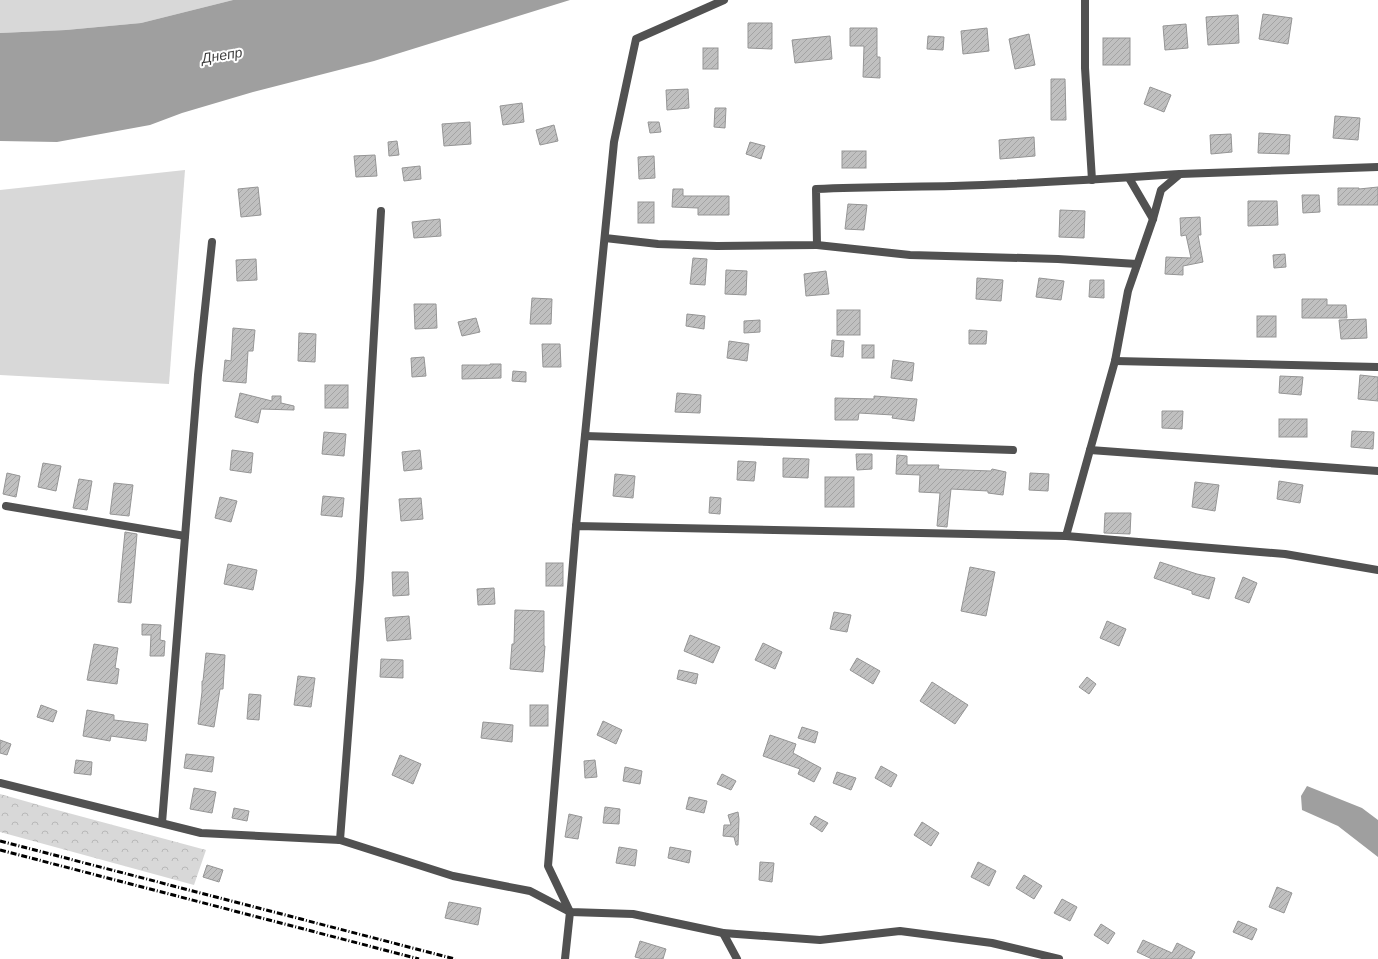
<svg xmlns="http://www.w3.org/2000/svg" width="1378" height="959" font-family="'DM Sans',sans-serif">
<defs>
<pattern id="forest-crowns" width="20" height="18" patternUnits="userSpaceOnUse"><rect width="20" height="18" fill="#d8d8d8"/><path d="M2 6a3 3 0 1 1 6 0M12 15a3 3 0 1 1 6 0" fill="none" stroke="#b8b8b8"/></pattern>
<pattern id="building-hatch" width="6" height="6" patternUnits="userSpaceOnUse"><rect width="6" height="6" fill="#c0c0c0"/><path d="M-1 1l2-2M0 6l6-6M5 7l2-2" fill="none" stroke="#a3a3a3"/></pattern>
</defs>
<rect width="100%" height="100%" fill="#fff"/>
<g fill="#d8d8d8">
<polygon points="0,0 233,0 141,23 66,30 0,33"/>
<polygon points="185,170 169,384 0,375 0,190"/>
</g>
<polygon fill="url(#forest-crowns)" points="0,794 46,807 206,850 194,885 0,832"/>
<g fill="#9f9f9f">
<polygon points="233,0 570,0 374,61 253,92 182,113 150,125 57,142 0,141 0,33 66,30 141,23"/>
<polygon points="1307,786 1362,808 1378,820 1378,857 1338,826 1302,810 1301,796"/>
</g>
<g fill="url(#building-hatch)" stroke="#959595">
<polygon points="1263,14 1292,18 1288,44 1259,39"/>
<polygon points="1238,15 1239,43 1208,45 1206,17"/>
<polygon points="748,23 772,23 772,49 748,48"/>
<polygon points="1186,24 1188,48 1165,50 1163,26"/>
<polygon points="850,28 877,28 877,57 880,57 880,78 863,77 864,46 850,46"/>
<polygon points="987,28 989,51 963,54 961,31"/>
<polygon points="1029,34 1035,65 1015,69 1009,39"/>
<polygon points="830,36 832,59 795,63 792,40"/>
<polygon points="928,36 944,37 943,50 927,49"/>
<rect x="1103" y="38" width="27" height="27"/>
<rect x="703" y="48" width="15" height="21"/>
<polygon points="1051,79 1065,79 1066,120 1051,120"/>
<polygon points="1150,87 1171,95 1164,112 1144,104"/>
<polygon points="688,89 689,108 667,110 666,90"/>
<polygon points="522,103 524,122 503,125 500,106"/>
<polygon points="715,108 726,108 725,128 714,127"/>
<polygon points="1335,116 1360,118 1358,140 1333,138"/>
<polygon points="470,122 471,144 444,146 442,124"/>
<polygon points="648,122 659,122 661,132 650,133"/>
<polygon points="554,125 558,141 540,145 536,130"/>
<polygon points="1259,133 1290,135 1289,154 1258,153"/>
<polygon points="1231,134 1232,152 1211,154 1210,135"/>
<polygon points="1034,137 1035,156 1000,159 999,140"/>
<polygon points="397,141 399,155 389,156 388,142"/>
<polygon points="750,142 765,146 761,159 746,154"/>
<rect x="842" y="151" width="24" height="17"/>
<polygon points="375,155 377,176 356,177 354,156"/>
<polygon points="654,156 655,178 639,179 638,157"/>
<polygon points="420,166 421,179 404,181 402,168"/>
<polygon points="258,187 261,215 241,217 238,189"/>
<polygon points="1378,187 1378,205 1338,205 1338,188 1359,188 1359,189"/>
<polygon points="673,189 683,189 683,196 729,196 729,215 698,215 698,208 672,207"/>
<polygon points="1302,195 1319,195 1320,212 1303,213"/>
<polygon points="1248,201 1277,201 1278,225 1248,226"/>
<rect x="638" y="202" width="16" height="21"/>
<polygon points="848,204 867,205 864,230 845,229"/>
<polygon points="1060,210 1085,211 1084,238 1059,237"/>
<polygon points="1200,217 1201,235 1198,235 1203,262 1183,266 1183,275 1165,274 1166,257 1191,258 1186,235 1181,236 1180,218"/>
<polygon points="440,219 441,236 414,238 412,222"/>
<polygon points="1285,254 1286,267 1274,268 1273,255"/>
<polygon points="693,258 707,259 705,285 690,284"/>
<polygon points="256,259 257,280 237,281 236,260"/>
<polygon points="726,270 747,271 746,295 725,294"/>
<polygon points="826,271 829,294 806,296 804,274"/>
<polygon points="977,278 1003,280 1001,301 976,299"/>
<polygon points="1039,278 1064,281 1061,300 1036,297"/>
<polygon points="1090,280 1104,280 1104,298 1089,297"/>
<polygon points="532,298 552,299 551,324 530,324"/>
<polygon points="1302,299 1327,299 1327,305 1346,305 1347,318 1302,318"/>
<polygon points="414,304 436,304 437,328 415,329"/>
<rect x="837" y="310" width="23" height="25"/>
<polygon points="687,314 705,316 704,329 686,326"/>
<rect x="1257" y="316" width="19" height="21"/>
<polygon points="476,318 480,332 462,336 458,322"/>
<polygon points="1366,319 1367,338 1341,339 1339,320"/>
<polygon points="760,320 760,332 744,333 744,321"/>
<polygon points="233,328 255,330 253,351 248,351 246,383 223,381 225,360 231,361"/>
<polygon points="969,330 987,331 986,344 969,344"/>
<polygon points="299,333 316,334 315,362 298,361"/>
<polygon points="832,340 844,341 843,357 831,356"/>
<polygon points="729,341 749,344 747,361 727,358"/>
<polygon points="542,344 560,344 561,367 543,367"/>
<rect x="862" y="345" width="12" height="13"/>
<polygon points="424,357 426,376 412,377 411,358"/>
<polygon points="893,360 914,363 912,381 891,378"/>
<polygon points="490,364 501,364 501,378 462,379 462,365 490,365"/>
<polygon points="513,371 526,372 526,382 512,381"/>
<polygon points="1360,375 1378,377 1378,401 1358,399"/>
<polygon points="1280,376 1303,377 1301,395 1279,393"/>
<rect x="325" y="385" width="23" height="23"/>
<polygon points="240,393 272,401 272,396 281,396 281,403 294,406 294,410 261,409 258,423 235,417"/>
<polygon points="677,393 701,395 700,413 675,412"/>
<polygon points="874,396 917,399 914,421 892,418 893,415 859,413 858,420 835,420 835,398 874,399"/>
<polygon points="1162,411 1183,411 1182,429 1162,428"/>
<rect x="1279" y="419" width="28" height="18"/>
<polygon points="1352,431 1374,432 1373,449 1351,447"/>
<polygon points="324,432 346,434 344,456 322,454"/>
<polygon points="232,450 253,453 251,473 230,470"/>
<polygon points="420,450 422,469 404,471 402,452"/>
<polygon points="856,454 872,454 872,469 857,470"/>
<polygon points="897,455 907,456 907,465 939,465 938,469 991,471 992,469 1006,472 1003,495 988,493 988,491 951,489 947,527 937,526 940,493 919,492 920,475 896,474"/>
<polygon points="783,458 809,459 808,478 783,477"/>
<polygon points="738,461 756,462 754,481 737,480"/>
<polygon points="43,463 61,466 56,491 38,487"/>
<polygon points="7,473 20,476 16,497 3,494"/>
<polygon points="1030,473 1049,474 1048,491 1029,490"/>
<polygon points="615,474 635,476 633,498 613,496"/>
<rect x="825" y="477" width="29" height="30"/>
<polygon points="79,479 92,481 87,510 73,508"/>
<polygon points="1279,481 1303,485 1300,503 1277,499"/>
<polygon points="1195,482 1219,485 1215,511 1192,507"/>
<polygon points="114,483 133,485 129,516 110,514"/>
<polygon points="323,496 344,498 342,517 321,515"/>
<polygon points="220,497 237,501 231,522 215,518"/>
<polygon points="710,497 721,498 720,514 709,513"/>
<polygon points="421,498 423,519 401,521 399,499"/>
<polygon points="1105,513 1131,513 1130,534 1104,533"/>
<polygon points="125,532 137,534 131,603 118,602"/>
<polygon points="1160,562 1197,574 1215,578 1209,599 1192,594 1192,591 1154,578"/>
<rect x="546" y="563" width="17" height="23"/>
<polygon points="228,564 257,570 253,590 224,584"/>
<polygon points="970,567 995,572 986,616 961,611"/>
<polygon points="392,572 408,572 409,595 393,596"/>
<polygon points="1243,577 1257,583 1249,603 1235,598"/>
<polygon points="494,588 495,604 478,605 477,589"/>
<polygon points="515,610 544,611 544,646 545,646 543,672 510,669 512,644 514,644"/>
<polygon points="834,612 851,615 847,632 830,629"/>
<polygon points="409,616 411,639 387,641 385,618"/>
<polygon points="1107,621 1126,629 1119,646 1100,638"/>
<polygon points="142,624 161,625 160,640 165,641 164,656 150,656 151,635 142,635"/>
<polygon points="690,635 720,647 713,663 684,651"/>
<polygon points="763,643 782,652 775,669 755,660"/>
<polygon points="94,644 118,648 115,668 119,669 117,684 87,680"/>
<polygon points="206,653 225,655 223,689 220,689 214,727 198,724 202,692 202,681 203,681"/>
<polygon points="857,658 880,671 873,684 850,670"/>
<polygon points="381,659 403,660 403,678 380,677"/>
<polygon points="679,670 698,674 696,684 677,679"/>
<polygon points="298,676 315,678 311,707 294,705"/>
<polygon points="1087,677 1096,684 1089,694 1079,687"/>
<polygon points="932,682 968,705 955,724 920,701"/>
<polygon points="249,694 261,695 259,720 247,719"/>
<polygon points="41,705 57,711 53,722 37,717"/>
<rect x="530" y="705" width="18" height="21"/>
<polygon points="87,710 114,715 114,720 148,724 146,741 111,736 110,741 83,736"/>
<polygon points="603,721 622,730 616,744 597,735"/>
<polygon points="483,722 513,725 512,742 481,738"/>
<polygon points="802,727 818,732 815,743 798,738"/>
<polygon points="770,735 796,744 793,753 821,768 814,782 798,774 800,769 763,756"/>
<polygon points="0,740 11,744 7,755 0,753"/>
<polygon points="186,754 214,757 212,772 184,768"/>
<polygon points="400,755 421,764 413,784 392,775"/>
<polygon points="76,760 92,762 91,775 74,773"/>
<polygon points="595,760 597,777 585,778 584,761"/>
<polygon points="881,766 897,775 891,787 875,778"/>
<polygon points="625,767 642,771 640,784 623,781"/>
<polygon points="837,772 856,778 851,790 833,783"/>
<polygon points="722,774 736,781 731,790 717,784"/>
<polygon points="194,788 216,792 212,813 190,809"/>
<polygon points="689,797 707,801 704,813 686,809"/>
<polygon points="605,807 620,809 619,824 603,823"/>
<polygon points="234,808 249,811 247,821 232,818"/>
<polygon points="738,812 739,819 738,845 736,845 734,837 723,836 724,825 731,825 728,815"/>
<polygon points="569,814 582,817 578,839 565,837"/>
<polygon points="815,816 828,823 822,832 810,824"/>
<polygon points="922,822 939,833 931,846 914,835"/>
<polygon points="619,847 637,850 635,866 616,863"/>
<polygon points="670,847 691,851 689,863 668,858"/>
<polygon points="760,862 774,863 772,882 759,880"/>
<polygon points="978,862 996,871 989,886 971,877"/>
<polygon points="207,865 223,870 219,882 203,877"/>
<polygon points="1024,875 1042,886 1034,899 1016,888"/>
<polygon points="1277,887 1292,893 1284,913 1269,907"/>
<polygon points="1062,899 1077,907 1070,921 1054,913"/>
<polygon points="449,902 481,908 478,925 445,918"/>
<polygon points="1238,921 1257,929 1252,940 1233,932"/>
<polygon points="1101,924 1115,933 1108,944 1094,935"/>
<polygon points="1143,940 1172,953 1177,943 1195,952 1191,959 1152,959 1137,952"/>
<polygon points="640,941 666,949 663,959 643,959 635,957"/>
</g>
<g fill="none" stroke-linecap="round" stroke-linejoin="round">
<g stroke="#515151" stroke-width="8">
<polyline points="1085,0 1085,68 1092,180"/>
<polyline points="1129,178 1153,219"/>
<path d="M605 238 658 244 717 246 817 245 816 189C862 187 907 187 953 186 1029 184 1104 179 1180 174"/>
<polyline points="817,245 910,255 1058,259 1137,264"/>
<polyline points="1115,361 1378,367"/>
<polyline points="585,436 1013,450"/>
<polyline points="1090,450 1115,361 1128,291 1153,219 1161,190 1180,174 1378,167"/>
<polyline points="6,506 185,536"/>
<polyline points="576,526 614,142 636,39 724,0"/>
<polyline points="1066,536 1285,554 1378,570"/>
<polyline points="0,783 201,833 340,840 453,876 530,891 570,912 633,914 723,933 737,959"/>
<polyline points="162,823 198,375 212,242"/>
<polyline points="340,840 360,578 381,211"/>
<polyline points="570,912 548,866 576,526 1066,536 1090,450 1378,471"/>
<polyline points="723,933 820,940 900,931 992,943 1059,959"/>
<polyline points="565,959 570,912"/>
</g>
<g stroke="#000" stroke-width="3" stroke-dasharray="6 2 1 2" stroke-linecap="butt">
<polyline points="0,841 455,959"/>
<polyline points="0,850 419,959"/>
</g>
</g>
<g text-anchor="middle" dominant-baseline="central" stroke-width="4" stroke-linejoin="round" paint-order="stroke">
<g font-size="14" font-style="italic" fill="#404040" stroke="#fff">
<text transform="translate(222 55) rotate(-9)">Днепр</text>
</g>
</g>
</svg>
